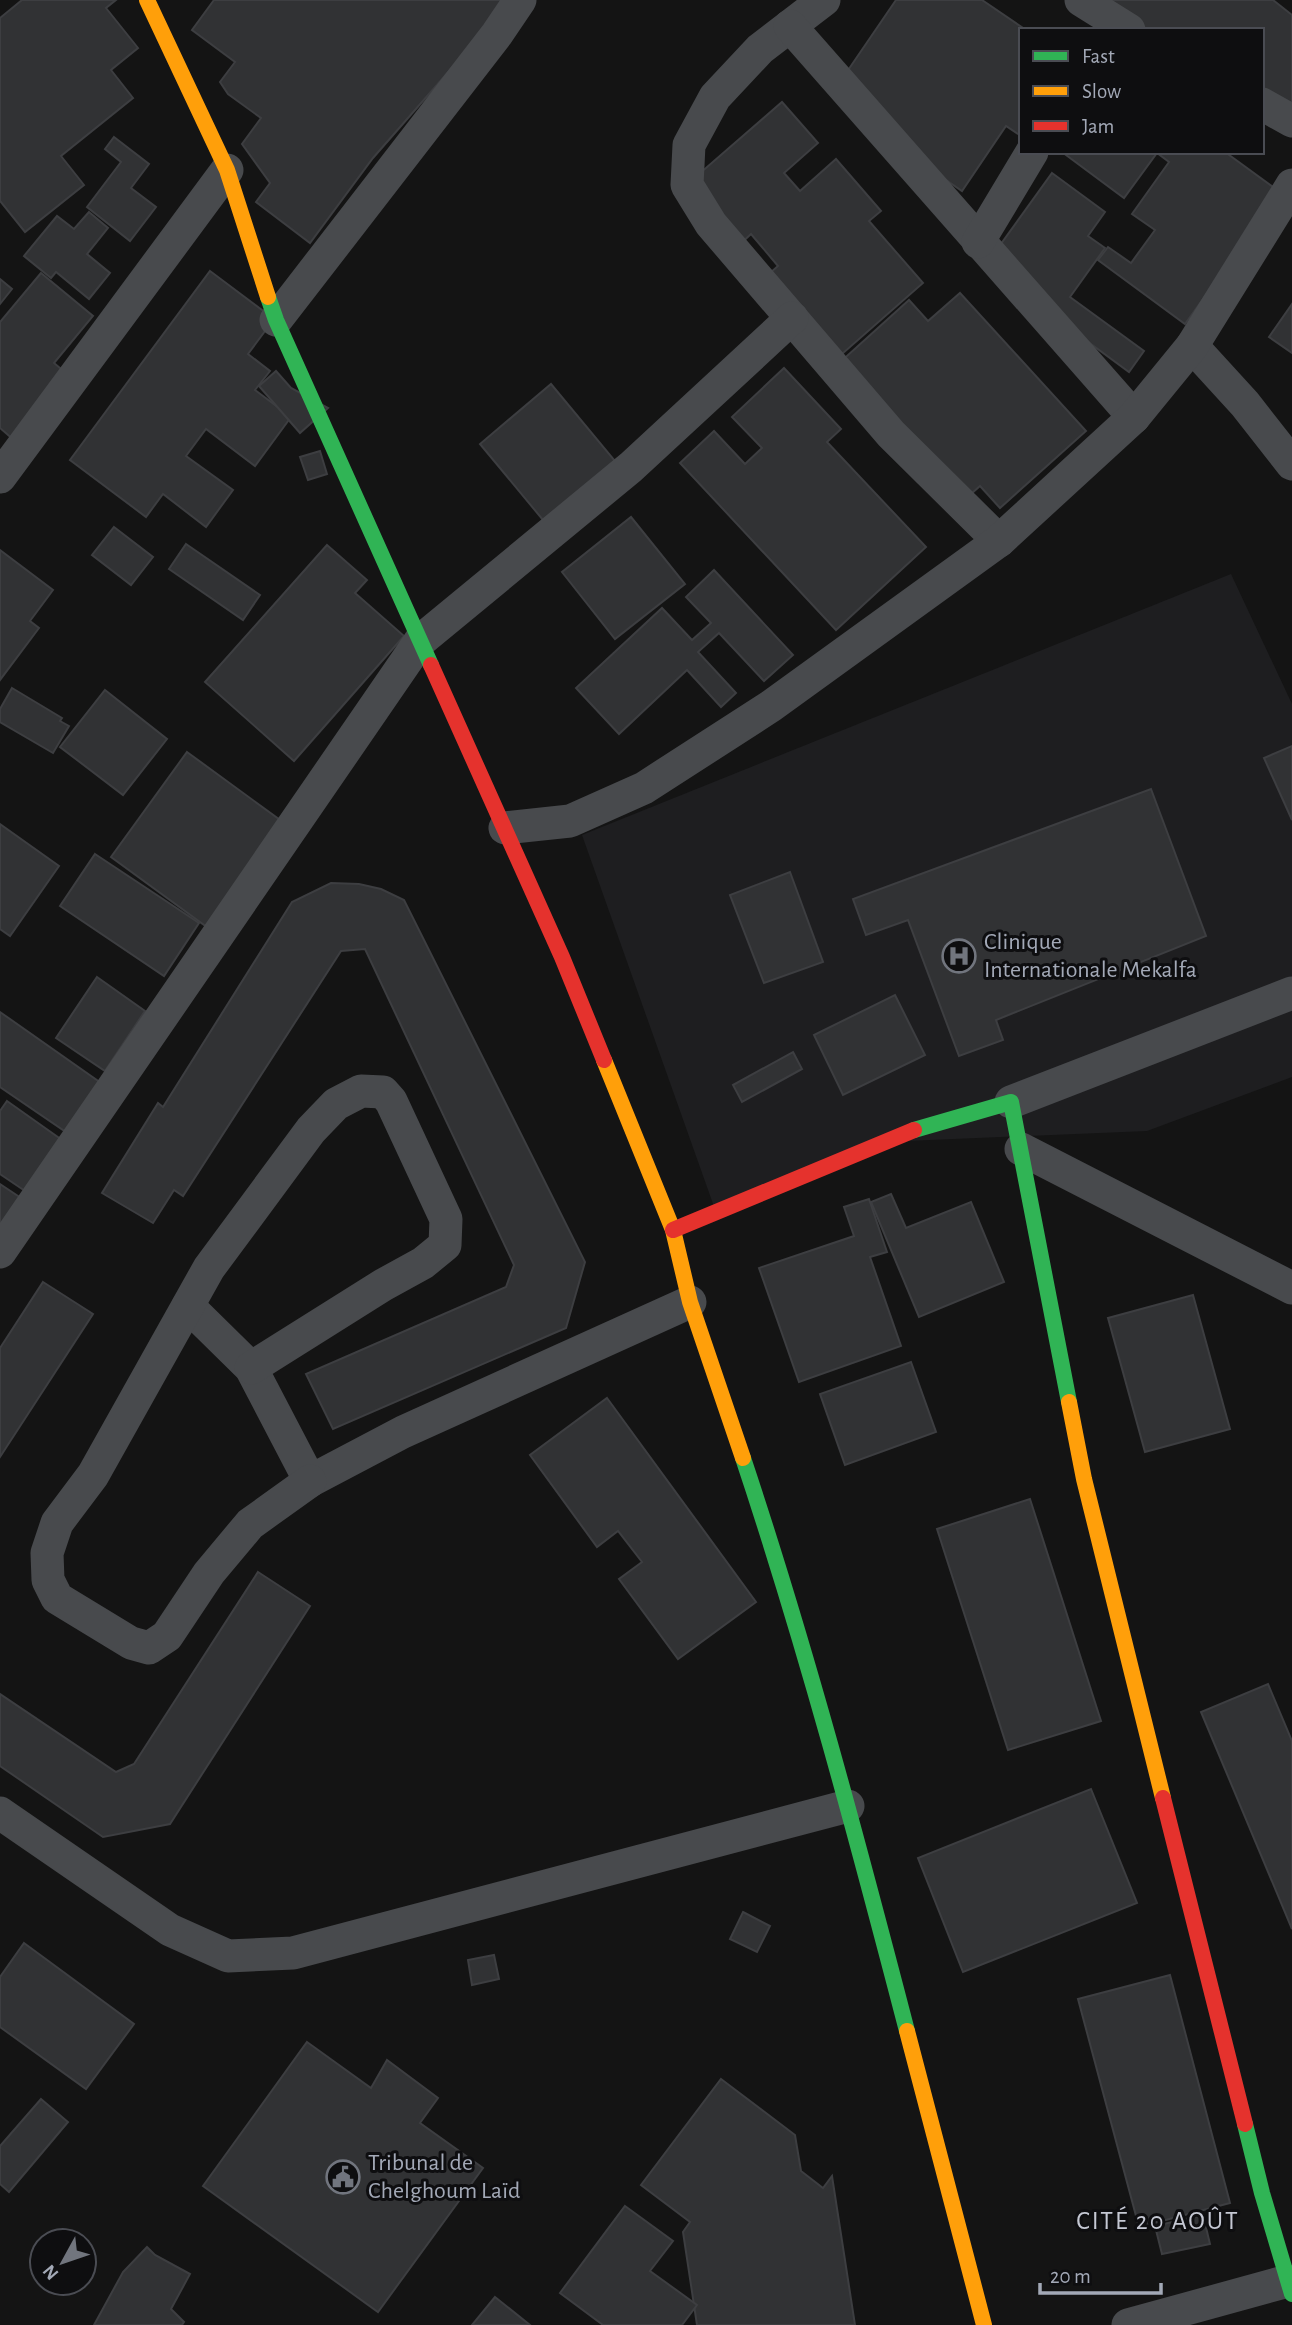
<svg xmlns="http://www.w3.org/2000/svg" width="1292" height="2325" font-family="'Alegreya Sans',sans-serif">
<rect width="100%" height="100%" fill="#141414"/>
<polygon fill="#1e1e20" points="1231,574 1292,704 1292,1077 1147,1131 906,1141 717,1215 582,835"/>
<g fill="#313234" stroke="#3d3e41" stroke-width="2">
<polygon points="22,0 116,0 106,8 138,48 111,70 133,98 61,156 84,185 25,232 0,201 0,18"/>
<polygon points="214,0 506,0 478,38 373,158 310,243 256,202 270,183 242,144 261,118 228,94 220,82 235,62 192,30"/>
<polygon points="896,0 982,0 1026,30 1021,30 1021,136 1006,126 962,191 870,127 842,79"/>
<polygon points="1099,0 1273,0 1292,15 1292,114 1262,109 1262,30 1138,30"/>
<polygon points="782,102 818,143 784,173 800,191 836,159 881,211 869,221 923,283 842,354 761,281 778,266 751,234 737,247 684,187"/>
<polygon points="114,137 149,164 131,188 156,207 130,241 87,207 121,162 105,149"/>
<polygon points="1062,152 1225,152 1280,192 1185,324 1098,260 1108,247 1131,263 1155,230 1132,214 1169,162 1157,153 1124,198"/>
<polygon points="1052,173 1105,212 1088,236 1105,248 1070,297 1144,351 1129,372 985,266"/>
<polygon points="89,212 108,228 87,254 110,273 89,299 56,272 51,278 24,256 57,216 74,229"/>
<polygon points="210,271 274,319 248,354 270,371 255,390 291,417 255,466 206,429 186,456 233,490 206,527 163,494 146,517 70,460"/>
<polygon points="41,273 93,316 54,363 68,375 15,441 0,428 0,322"/>
<polygon points="0,279 12,289 0,304"/>
<polygon points="960,293 1086,431 1000,508 980,486 970,495 837,365 909,300 928,321"/>
<polygon points="1292,304 1292,353 1269,337"/>
<polygon points="784,368 841,429 827,442 926,547 836,630 680,463 714,431 745,464 762,448 732,417"/>
<polygon points="276,371 291,388 328,408 300,433 259,386"/>
<polygon points="551,384 620,467 548,526 480,444"/>
<polygon points="320,451 327,474 308,480 300,457"/>
<polygon points="631,517 685,584 615,639 562,572"/>
<polygon points="114,527 153,557 131,585 92,555"/>
<polygon points="186,544 260,595 243,620 169,569"/>
<polygon points="327,545 367,580 355,593 404,636 294,761 205,682"/>
<polygon points="0,550 53,590 30,621 39,628 0,680"/>
<polygon points="714,570 793,655 764,681 719,633 698,652 736,693 721,707 687,670 619,734 576,688 662,608 692,640 711,623 686,597"/>
<polygon points="12,688 62,718 60,721 69,726 53,753 0,722 0,709"/>
<polygon points="105,690 167,739 123,795 60,747"/>
<polygon points="1292,746 1292,820 1264,758"/>
<polygon points="187,752 287,825 211,930 111,857"/>
<polygon points="1151,789 1206,936 996,1020 1003,1040 959,1056 908,920 866,935 853,899"/>
<polygon points="0,824 59,866 10,936 0,929"/>
<polygon points="95,854 199,923 164,976 60,906"/>
<polygon points="790,872 823,962 764,983 730,895"/>
<polygon points="331,883 359,884 381,889 404,900 585,1262 566,1328 333,1429 306,1374 506,1287 514,1265 365,949 341,951 183,1196 174,1190 153,1223 102,1193 158,1103 163,1107 292,902"/>
<polygon points="97,977 145,1011 105,1071 56,1038"/>
<polygon points="895,995 925,1055 843,1095 814,1035"/>
<polygon points="0,1012 101,1083 66,1132 0,1087"/>
<polygon points="793,1052 802,1069 742,1102 733,1085"/>
<polygon points="7,1101 62,1140 25,1191 0,1174 0,1111"/>
<polygon points="0,1184 21,1198 0,1229"/>
<polygon points="891,1194 906,1228 971,1202 1004,1282 919,1317 871,1202"/>
<polygon points="869,1199 887,1252 870,1257 901,1346 799,1382 759,1268 854,1236 844,1207"/>
<polygon points="43,1282 93,1314 0,1457 0,1348"/>
<polygon points="1193,1295 1230,1429 1145,1452 1108,1318"/>
<polygon points="911,1362 936,1432 845,1465 820,1394"/>
<polygon points="607,1398 756,1602 678,1659 619,1579 642,1562 618,1531 597,1547 530,1455"/>
<polygon points="1030,1499 1101,1721 1008,1750 937,1529"/>
<polygon points="258,1572 310,1606 170,1824 103,1837 0,1766 0,1694 116,1772 134,1764"/>
<polygon points="1268,1684 1292,1741 1292,1929 1201,1712"/>
<polygon points="1091,1789 1137,1903 963,1972 918,1858"/>
<polygon points="743,1912 770,1926 757,1952 730,1939"/>
<polygon points="24,1943 134,2024 86,2089 0,2027 0,1977"/>
<polygon points="494,1955 499,1979 472,1985 468,1960"/>
<polygon points="1170,1975 1230,2203 1139,2227 1078,1999"/>
<polygon points="307,2042 371,2088 387,2060 438,2098 420,2123 483,2168 378,2312 203,2186"/>
<polygon points="721,2079 795,2135 801,2171 823,2188 832,2176 855,2325 697,2325 683,2232 690,2222 641,2185"/>
<polygon points="41,2099 68,2122 9,2192 0,2184 0,2146"/>
<polygon points="625,2206 673,2241 650,2271 697,2305 682,2325 603,2325 560,2293"/>
<polygon points="1203,2215 1210,2244 1162,2254 1155,2226"/>
<polygon points="147,2247 155,2255 190,2274 171,2309 184,2322 182,2325 94,2325 123,2272"/>
<polygon points="495,2297 530,2325 472,2325"/>
</g>
<g fill="none" stroke-linecap="round" stroke-linejoin="round">
<g stroke="#484a4d" stroke-width="33">
<polyline points="824,0 760,49 715,97 689,145 687,185 711,224 891,434 999,541"/>
<polyline points="1081,0 1129,30"/>
<polyline points="790,26 1134,417"/>
<polyline points="1262,104 1292,121"/>
<polyline points="978,242 1032,152"/>
<polyline points="276,320 497,34 520,0"/>
<polyline points="1192,346 1245,404 1292,464"/>
<polyline points="0,477 227,170"/>
<polyline points="505,828 570,821 644,788 771,706 999,541 1134,417 1192,346 1292,185"/>
<polyline points="1011,1102 1292,993"/>
<polyline points="1021,1149 1292,1288"/>
<polyline points="0,1252 420,641 631,467 792,318"/>
<polyline points="188,1306 251,1368 310,1481 403,1432 690,1302"/>
<polyline points="251,1368 383,1285 423,1263 445,1245 446,1219 391,1101 383,1092 361,1091 336,1104 311,1130 209,1268 93,1475 57,1523 47,1553 48,1580 57,1598 131,1643 149,1648 167,1636 209,1573 250,1524 310,1481"/>
<polyline points="0,1813 170,1930 228,1956 293,1953 848,1806"/>
<polyline points="1128,2325 1288,2281"/>
</g>
<g stroke="#30b455" stroke-width="16">
<polyline points="268,297 276,320 431,665"/>
<polyline points="914,1130 1011,1102 1069,1402"/>
<path d="M743 1458C806 1647 857 1839 907 2031"/>
<polyline points="1245,2124 1262,2193 1292,2294"/>
</g>
<g stroke="#ff9f0a" stroke-width="16">
<polyline points="147,0 227,170 268,297"/>
<polyline points="604,1060 673,1230 690,1302 743,1458"/>
<polyline points="1069,1402 1084,1479 1163,1798"/>
<polyline points="907,2031 984,2325"/>
</g>
<g stroke="#e5322d" stroke-width="16">
<polyline points="431,665 562,957 604,1060"/>
<polyline points="673,1230 914,1130"/>
<polyline points="1163,1798 1245,2124"/>
</g>
</g>
<defs>
<symbol id="hospital-ring" viewBox="-11 -11 22 22"><circle r="9.5" fill="#0e0e10" stroke="#71757e" stroke-width="1.5"/><path d="M-5-5h3v3.5h4V-5h3V5h-3V1.5h-4V5h-3Z" fill="#71757e"/></symbol>
<symbol id="civic-ring" viewBox="-11 -11 22 22"><circle r="9.5" fill="#0e0e10" stroke="#71757e" stroke-width="1.5"/><path d="M-.6-6.5H3V-4.5H.6V-3L4-1V1h2V6H-6V1h2V-1L-.6-3ZM-1.2 2.5V6h2.4V2.5Z" fill="#71757e"/></symbol>
</defs>
<g fill-rule="evenodd">
<use href="#hospital-ring" x="940" y="937" width="38" height="38"/>
<use href="#civic-ring" x="324" y="2158" width="38" height="38"/>
</g>
<g text-anchor="middle" dominant-baseline="central" stroke-width="6" stroke-linejoin="round" paint-order="stroke">
<g font-size="24" fill="#a3a9b7" stroke="#0e0e10" text-anchor="start">
<text x="984" y="942">Clinique<tspan x="984" dy="28">Internationale Mekalfa</tspan></text>
<text x="368" y="2163">Tribunal de<tspan x="368" dy="28">Chelghoum Laïd</tspan></text>
</g>
<g font-size="26" letter-spacing="2" fill="#c5c8d3" stroke="#0e0e10">
<text x="1158" y="2221">CITÉ 20 AOÛT</text>
</g>
</g>
<rect x="1019" y="28" width="245" height="126" fill="#0e0e10" stroke="#4a4c53" stroke-width="2"/>
<rect x="1033" y="51" width="35" height="10" fill="#30b455" stroke="#4a4c53" stroke-width="2"/>
<text x="1082" y="63" font-size="21" fill="#a3a9b7">Fast</text>
<rect x="1033" y="86" width="35" height="10" fill="#ff9f0a" stroke="#4a4c53" stroke-width="2"/>
<text x="1082" y="98" font-size="21" fill="#a3a9b7">Slow</text>
<rect x="1033" y="121" width="35" height="10" fill="#e5322d" stroke="#4a4c53" stroke-width="2"/>
<text x="1082" y="133" font-size="21" fill="#a3a9b7">Jam</text>
<g transform="translate(63 2262) rotate(230)"><circle r="33" fill="#0e0e10" stroke="#4a4c53" stroke-width="2"/>
<path d="M0-5L12 26L0 18L-12 26Z" fill="#71757e"/>
<text y="-10" font-size="19" font-weight="bold" text-anchor="middle" fill="#a3a9b7">N</text>
</g>
<path d="M1040 2283v10h121v-10" fill="none" stroke="#a3a9b7" stroke-width="3.5"/>
<text x="1050" y="2283" font-size="21" fill="#a3a9b7" stroke="#0e0e10" stroke-width="5" paint-order="stroke">20 m</text>
</svg>
